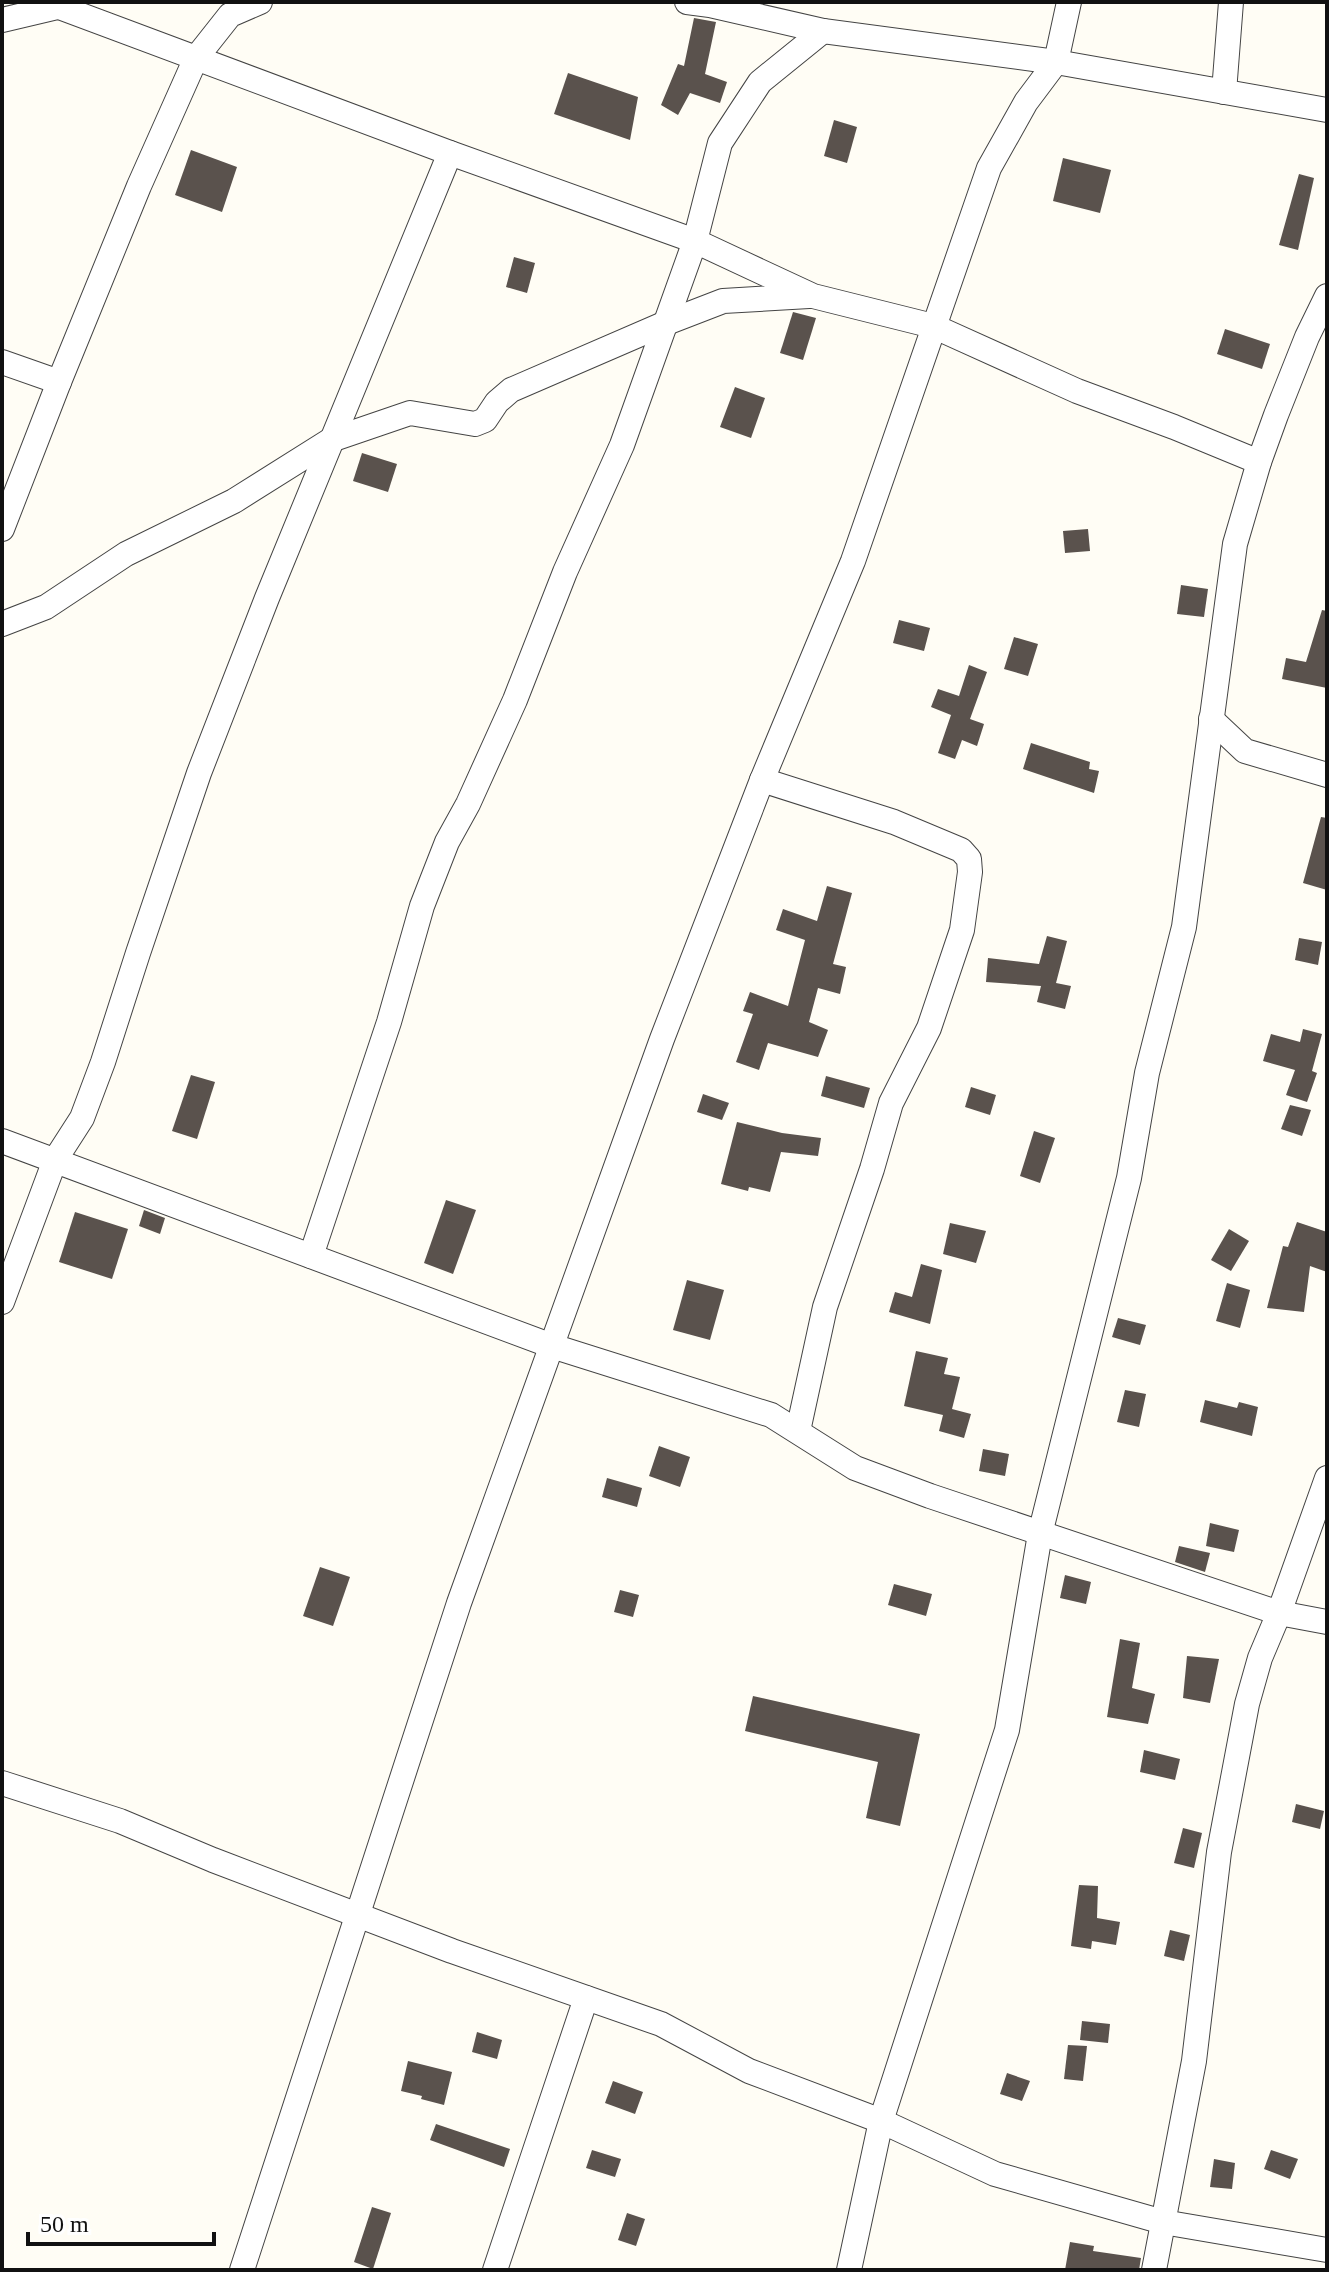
<svg xmlns="http://www.w3.org/2000/svg" width="1329" height="2272" font-family="Georgia,serif">
<rect width="100%" height="100%" fill="#fffdf5"/>
<g fill="#5a524d">
<polygon points="694,18 716,22 705,74 727,82 720,103 690,93 678,115 661,105 678,64 684,66"/>
<polygon points="568,73 638,97 630,140 554,114"/>
<polygon points="834,120 857,127 847,163 824,156"/>
<polygon points="191,150 237,167 222,212 175,195"/>
<polygon points="1063,158 1111,170 1100,213 1053,201"/>
<polygon points="1299,174 1314,178 1298,250 1279,245"/>
<polygon points="514,257 535,263 527,293 506,287"/>
<polygon points="793,312 816,318 803,360 780,353"/>
<polygon points="1225,329 1270,344 1262,369 1217,354"/>
<polygon points="735,387 765,398 751,438 720,427"/>
<polygon points="362,453 397,464 388,492 353,481"/>
<polygon points="1088,529 1090,551 1065,553 1063,531"/>
<polygon points="1181,585 1208,589 1204,617 1177,614"/>
<polygon points="1322,610 1327,611 1327,688 1282,679 1286,658 1306,662"/>
<polygon points="899,620 930,628 924,651 893,643"/>
<polygon points="1014,637 1038,644 1028,676 1004,669"/>
<polygon points="969,665 987,672 970,719 984,724 977,746 962,740 955,759 938,753 951,715 931,707 938,689 959,696"/>
<polygon points="1031,743 1090,762 1089,769 1099,771 1094,793 1023,769"/>
<polygon points="1321,817 1327,818 1327,890 1303,883"/>
<polygon points="827,886 852,893 833,964 846,967 840,994 818,988 809,1022 828,1030 818,1057 768,1043 759,1070 736,1062 753,1014 743,1011 750,992 788,1006 805,940 776,930 783,909 817,921"/>
<polygon points="1047,936 1067,941 1056,983 1071,986 1065,1009 1037,1002 1041,986 986,982 988,958 1039,964"/>
<polygon points="1299,938 1322,942 1318,965 1295,960"/>
<polygon points="1303,1029 1322,1034 1312,1071 1317,1073 1307,1102 1286,1095 1295,1070 1263,1061 1271,1034 1300,1042"/>
<polygon points="191,1075 215,1082 197,1139 172,1131"/>
<polygon points="826,1076 870,1088 864,1108 821,1096"/>
<polygon points="971,1087 996,1095 990,1115 965,1107"/>
<polygon points="703,1094 729,1103 722,1120 697,1112"/>
<polygon points="1290,1105 1311,1110 1302,1136 1281,1129"/>
<polygon points="737,1122 782,1133 821,1138 818,1156 781,1152 770,1192 749,1187 748,1191 721,1184"/>
<polygon points="1034,1131 1055,1138 1040,1183 1020,1176"/>
<polygon points="446,1200 476,1210 453,1274 424,1263"/>
<polygon points="144,1210 165,1218 160,1234 139,1226"/>
<polygon points="75,1212 128,1229 112,1279 59,1262"/>
<polygon points="1297,1222 1327,1232 1327,1272 1310,1266 1304,1312 1267,1308 1283,1246 1288,1247"/>
<polygon points="950,1223 986,1231 976,1263 943,1254"/>
<polygon points="1229,1229 1249,1241 1231,1271 1211,1260"/>
<polygon points="921,1264 942,1270 930,1324 889,1312 895,1292 912,1297"/>
<polygon points="687,1280 724,1290 710,1340 673,1330"/>
<polygon points="1227,1283 1250,1290 1240,1328 1216,1321"/>
<polygon points="1118,1318 1146,1325 1140,1345 1112,1337"/>
<polygon points="916,1351 948,1358 944,1374 960,1377 952,1409 971,1414 964,1438 939,1431 943,1415 904,1406"/>
<polygon points="1125,1390 1146,1394 1139,1427 1117,1422"/>
<polygon points="1205,1400 1237,1408 1239,1402 1258,1407 1252,1436 1200,1422"/>
<polygon points="659,1446 690,1457 680,1487 649,1476"/>
<polygon points="983,1449 1009,1454 1005,1476 979,1471"/>
<polygon points="607,1478 642,1488 637,1507 602,1497"/>
<polygon points="1210,1523 1239,1530 1234,1552 1206,1546"/>
<polygon points="1179,1546 1210,1553 1205,1572 1175,1562"/>
<polygon points="320,1567 350,1577 333,1626 303,1616"/>
<polygon points="1065,1575 1091,1582 1086,1604 1060,1598"/>
<polygon points="894,1584 932,1594 926,1616 888,1605"/>
<polygon points="620,1590 639,1595 633,1617 614,1612"/>
<polygon points="1120,1639 1140,1643 1132,1688 1155,1694 1148,1724 1107,1717"/>
<polygon points="1187,1656 1219,1659 1210,1703 1183,1698"/>
<polygon points="753,1696 920,1734 900,1826 866,1818 878,1762 745,1731"/>
<polygon points="1144,1750 1180,1759 1175,1780 1140,1772"/>
<polygon points="1296,1804 1324,1811 1320,1829 1292,1822"/>
<polygon points="1183,1828 1202,1833 1194,1868 1174,1863"/>
<polygon points="1079,1885 1098,1886 1097,1918 1120,1922 1116,1945 1092,1941 1091,1949 1071,1946"/>
<polygon points="1170,1930 1190,1935 1184,1961 1164,1956"/>
<polygon points="1082,2021 1110,2024 1108,2043 1080,2040"/>
<polygon points="477,2032 502,2040 497,2059 472,2052"/>
<polygon points="1068,2045 1087,2046 1083,2081 1064,2079"/>
<polygon points="408,2061 452,2072 444,2105 421,2099 422,2096 401,2091"/>
<polygon points="1007,2073 1030,2081 1022,2101 1000,2094"/>
<polygon points="613,2081 643,2092 635,2114 605,2103"/>
<polygon points="436,2124 510,2149 504,2167 430,2140"/>
<polygon points="592,2150 621,2159 615,2177 586,2168"/>
<polygon points="1271,2150 1298,2159 1290,2179 1264,2169"/>
<polygon points="1214,2159 1235,2163 1232,2189 1210,2187"/>
<polygon points="372,2207 391,2213 373,2269 354,2262"/>
<polygon points="627,2213 645,2219 636,2246 618,2240"/>
<polygon points="1070,2242 1094,2246 1093,2251 1141,2258 1139,2270 1065,2270"/>
</g>
<g fill="none" stroke-linecap="round" stroke-linejoin="round">
<defs>
<g id="minor">
<polyline points="46,2 450,153 695,241 813,296 933,326 1077,391 1174,427 1259,462"/>
<polyline points="687,2 710,5 823,31 1056,62 1327,110"/>
<polyline points="2,20 57,7"/>
<polyline points="1224,92 1231,2"/>
<polyline points="2,362 59,382"/>
<polyline points="2,529 59,382 139,186 196,58 230,15 260,2"/>
<polyline points="2,624 46,607 126,554 234,501 331,440 410,413 475,424 485,420 497,402 511,390 666,323 723,301 809,296"/>
<polyline points="1211,719 1245,751 1327,775"/>
<polyline points="762,780 894,822 961,850 969,859 970,872 962,930 929,1028 891,1103 872,1169 825,1307 798,1431"/>
<polyline points="2,1141 552,1346 771,1415 855,1468 930,1496 1279,1613 1327,1622"/>
<polyline points="311,1256 389,1022 422,906 447,842 468,804 515,700 565,572 622,445 695,241 720,143 760,82 823,31"/>
<polyline points="2,1302 55,1160 82,1118 103,1062 138,953 199,773 267,598 450,153"/>
<polyline points="2,1783 120,1821 213,1860 452,1951 661,2024 749,2071 881,2121 995,2174 1163,2222 1327,2250"/>
<polyline points="242,2270 459,1603 662,1039 762,780 853,561 989,168 1026,102 1056,62 1069,2"/>
<polyline points="495,2270 586,1998"/>
<polyline points="849,2270 881,2121 1007,1730 1040,1534 1129,1178 1147,1073 1184,927 1235,544 1259,462 1276,415 1307,337 1327,296"/>
<polyline points="1154,2270 1194,2061 1219,1852 1247,1704 1260,1658 1279,1613 1327,1478"/>
</g>
</defs>
<use href="#minor" stroke="#444" stroke-width="26"/>
<use href="#minor" stroke="#fff" stroke-width="24"/>
</g>
<rect width="1329" height="2272" fill="none" stroke="#111111" stroke-width="8"/>
<path d="M28 2232v12h186v-12" fill="none" stroke="#111111" stroke-width="4"/>
<text x="40" y="2232" font-size="24" fill="#111111" stroke="#ffffff" stroke-width="6" paint-order="stroke">50 m</text>
</svg>
